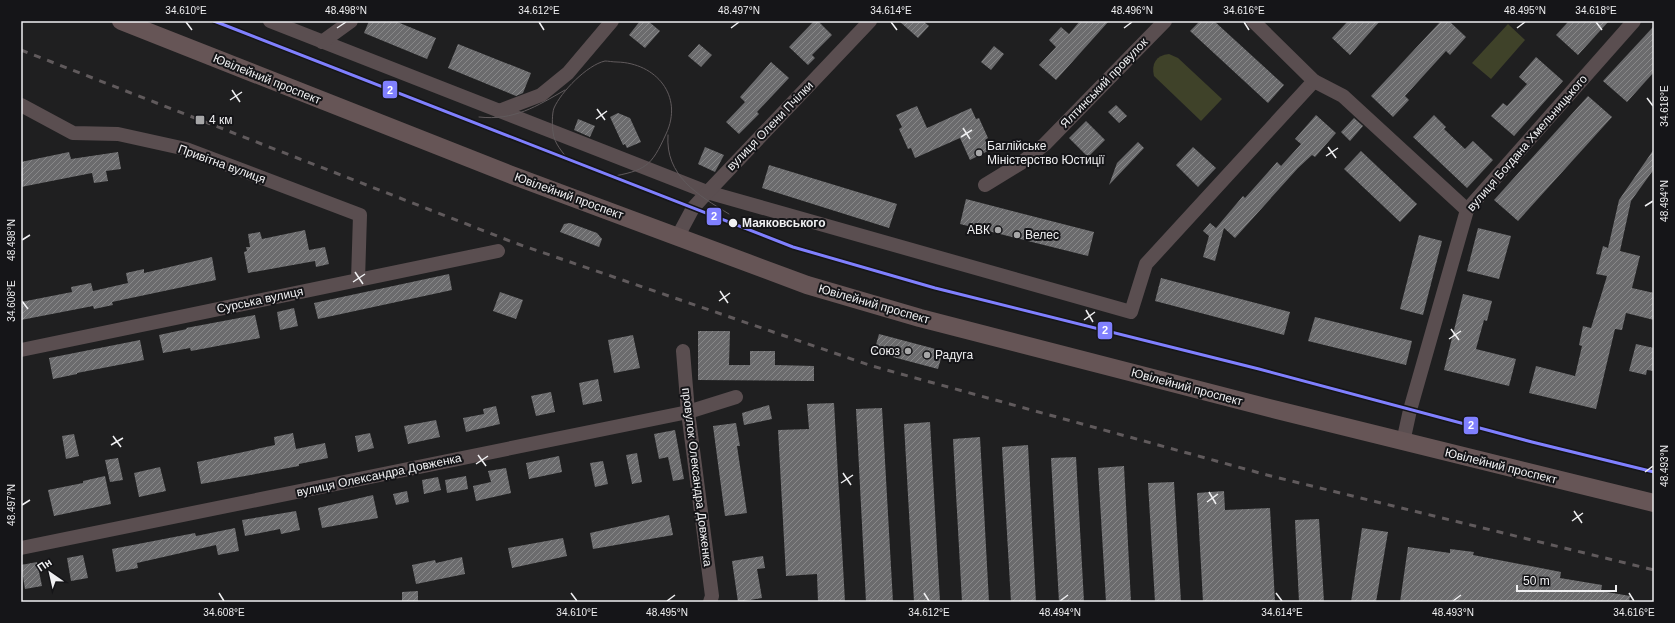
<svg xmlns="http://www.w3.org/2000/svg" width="1675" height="623" font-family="Arial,sans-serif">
<defs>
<pattern id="building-hatch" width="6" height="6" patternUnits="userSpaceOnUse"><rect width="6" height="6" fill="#6b6b6d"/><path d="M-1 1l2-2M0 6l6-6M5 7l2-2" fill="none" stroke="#888889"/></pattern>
</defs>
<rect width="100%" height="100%" fill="#1f1f20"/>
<g fill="#3f4229">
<polygon points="1508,24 1525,40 1491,79 1472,63"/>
<path d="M1169 54 1178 58 1222 99 1201 121 1154 76C1151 64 1156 55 1169 54Z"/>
</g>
<g fill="url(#building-hatch)">
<polygon points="369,21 395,21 436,38 427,59 364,33"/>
<polygon points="640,21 648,21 660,31 645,48 629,35"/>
<polygon points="814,21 818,21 832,35 812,55 815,58 808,65 789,47"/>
<polygon points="899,21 923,21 929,26 918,38"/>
<polygon points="1080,21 1109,21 1056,80 1039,65 1056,47 1049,40 1061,27 1069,34"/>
<polygon points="1200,21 1214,21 1284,85 1268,103 1190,31"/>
<polygon points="1348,21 1380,21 1350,55 1332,38"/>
<polygon points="1441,21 1449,21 1466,37 1450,55 1446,51 1405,96 1409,100 1393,117 1371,96"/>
<polygon points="1569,21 1609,21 1578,55 1556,35"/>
<polygon points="1654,26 1654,72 1627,102 1603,81"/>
<polygon points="458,44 531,73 523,93 516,96 448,68"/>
<polygon points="699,44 712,55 701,67 688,56"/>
<polygon points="994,46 1004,54 991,70 981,62"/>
<polygon points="1536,57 1563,81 1514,136 1491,116 1503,103 1507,106 1527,84 1519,77"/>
<polygon points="771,62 789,78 757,112 759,114 739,134 726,122 745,102 740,97"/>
<polygon points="1588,96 1612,117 1518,221 1494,200"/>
<polygon points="1116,105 1127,116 1119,123 1108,112"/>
<polygon points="917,106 927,128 971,108 976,119 979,118 988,138 985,140 990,150 970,160 960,138 915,158 911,148 908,149 899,129 902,127 896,115"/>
<polygon points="618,113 630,118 641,142 627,148 625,144 623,145 610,117"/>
<polygon points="1316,115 1336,133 1315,157 1312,155 1298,168 1235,238 1224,228 1215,261 1203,257 1209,236 1203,231 1210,223 1216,228 1243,196 1245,198 1277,162 1281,166 1301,144 1295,139"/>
<polygon points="1434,115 1446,127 1444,129 1465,149 1473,141 1493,160 1467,188 1413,137"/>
<polygon points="1354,118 1363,126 1350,141 1341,132"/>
<polygon points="578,119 595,126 590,137 574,130"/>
<polygon points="1086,121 1105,140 1088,157 1069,138"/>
<polygon points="1138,142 1144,148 1109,185 1117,163"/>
<polygon points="705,147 724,155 715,172 698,164"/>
<polygon points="1193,147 1216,168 1198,187 1176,165"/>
<polygon points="1654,149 1654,169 1631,201 1620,251 1640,256 1632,288 1654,293 1654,320 1626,313 1622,330 1615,329 1596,409 1529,393 1536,366 1575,376 1582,346 1579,345 1583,326 1591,328 1607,276 1596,274 1603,246 1608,248 1619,200"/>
<polygon points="1361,151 1417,204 1400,222 1344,169"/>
<polygon points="69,152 71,159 118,152 121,169 106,171 108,181 94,183 92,173 21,187 21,162"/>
<polygon points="769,165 897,204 889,228 762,188"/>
<polygon points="966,199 1094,232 1088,256 960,224"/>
<polygon points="570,223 597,233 602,239 599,247 560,232 564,224"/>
<polygon points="1478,228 1511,236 1499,279 1467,271"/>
<polygon points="305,230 309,250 325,247 329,264 316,267 315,261 248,273 244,252 247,251 246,247 250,247 248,234 260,232 262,239"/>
<polygon points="1419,235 1442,241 1423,315 1400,309"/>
<polygon points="212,257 216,280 112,302 113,305 94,309 93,306 21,320 21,302 72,292 71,287 91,283 93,291 128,283 126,273 144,269 144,273"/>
<polygon points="449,274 452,290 318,319 314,303"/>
<polygon points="1161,278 1290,312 1284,335 1155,301"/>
<polygon points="500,292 523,300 516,319 493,311"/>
<polygon points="1463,294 1492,301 1487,321 1484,320 1476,349 1516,359 1509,386 1444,370"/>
<polygon points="294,308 298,326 280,330 277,312"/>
<polygon points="255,315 260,338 191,351 190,348 163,353 159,335 187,329 186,328"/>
<polygon points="1315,317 1412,341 1406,365 1308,341"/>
<polygon points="698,331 730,331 729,365 750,365 750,351 775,351 775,365 814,366 814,381 698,380"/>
<polygon points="879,334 943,351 938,369 874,352"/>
<polygon points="633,335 640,368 614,373 608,340"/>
<polygon points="140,340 144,360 77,373 77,374 53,379 49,358"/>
<polygon points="1636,344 1654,348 1654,371 1647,370 1646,375 1629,371"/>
<polygon points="598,379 602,401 583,405 579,383"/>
<polygon points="551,392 555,412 536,416 531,396"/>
<polygon points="834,403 845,602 818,602 817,574 786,576 778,430 809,429 807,404"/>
<polygon points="769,405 772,419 744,425 742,413"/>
<polygon points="496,406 500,424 466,432 463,418 484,414 483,409"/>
<polygon points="882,408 893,602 866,602 856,409"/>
<polygon points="436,420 440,437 408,444 404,426"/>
<polygon points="930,422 940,602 914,602 904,424"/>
<polygon points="736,423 740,446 737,446 747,513 725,516 713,426"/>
<polygon points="675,430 684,479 673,481 668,457 659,459 654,434"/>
<polygon points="293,433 296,449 325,443 328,458 299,464 299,466 201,484 197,462 275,445 274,437"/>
<polygon points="370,433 374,448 358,452 355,436"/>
<polygon points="74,434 79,456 66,459 62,436"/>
<polygon points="980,437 989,602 962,602 953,439"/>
<polygon points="1028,445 1036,602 1011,602 1002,447"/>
<polygon points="637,453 642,482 632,484 626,455"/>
<polygon points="559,456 562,472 529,479 526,463"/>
<polygon points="1076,457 1084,602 1059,602 1051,458"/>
<polygon points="118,458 123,480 110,482 105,460"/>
<polygon points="603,461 608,484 595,487 590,463"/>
<polygon points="1124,466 1131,602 1106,602 1098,468"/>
<polygon points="160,467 166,491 139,497 134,473"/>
<polygon points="506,468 511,493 476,501 473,486 491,482 488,471"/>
<polygon points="105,476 111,504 54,516 48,490 83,483 83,481"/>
<polygon points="466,476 468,489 447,493 445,480"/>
<polygon points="438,477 441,490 424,494 422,480"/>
<polygon points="1174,482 1181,602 1155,602 1148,483"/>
<polygon points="407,491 409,502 396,505 393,494"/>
<polygon points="1224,491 1225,510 1270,508 1275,602 1203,602 1197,493"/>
<polygon points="373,495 378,518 322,528 318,508"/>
<polygon points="296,511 300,530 281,534 280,529 245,536 242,520"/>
<polygon points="669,515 673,535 593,549 590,533"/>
<polygon points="1319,519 1324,602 1299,602 1295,520"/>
<polygon points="235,528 239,551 218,555 216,545 137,563 138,568 116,572 112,549 195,533 196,536"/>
<polygon points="1362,528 1388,532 1376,602 1351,602"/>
<polygon points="563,538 567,556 512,568 508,548"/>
<polygon points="1408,547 1450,553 1450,549 1474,552 1473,555 1561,572 1560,578 1602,585 1601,591 1630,596 1629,602 1400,602"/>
<polygon points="83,555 88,578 71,581 67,558"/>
<polygon points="763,556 765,568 757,569 762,598 738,602 732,561"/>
<polygon points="462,557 465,574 416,584 412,565 435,560 436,563"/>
<polygon points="37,562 42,586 25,589 21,565"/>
<polygon points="418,591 418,602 402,602 402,592"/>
</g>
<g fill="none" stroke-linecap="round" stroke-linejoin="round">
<g stroke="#5a4e50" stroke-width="14">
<polyline points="270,21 707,192 1131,312 1146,264 1314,81"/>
<polyline points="1253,21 1314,81 1343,96 1467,210"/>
<polyline points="322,42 351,21"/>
<polyline points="21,105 73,133 118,134 186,149 360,215 358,280"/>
<polyline points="499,111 541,95 568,73 612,21"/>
<polyline points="985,185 1021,163 1045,144 1165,21"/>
<polyline points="678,236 693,208 703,197 870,21"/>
<polyline points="21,350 498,251"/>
<polyline points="683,351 688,412 712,596 710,602"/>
<polyline points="1403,442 1410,410 1467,210 1634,21"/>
<polyline points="21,548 688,412 736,397"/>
</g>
<polyline stroke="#665556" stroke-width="18" points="121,21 509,174 807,285 920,318 1277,410 1654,503"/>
<g stroke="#605a5c" stroke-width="1">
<path d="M479 117C514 121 537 106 565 90"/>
<path d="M668 135C665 176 698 195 729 214"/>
<path d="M569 161C563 152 554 144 553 132 552 126 552 113 554 108 561 92 587 65 605 61 608 61 613 62 617 62 656 63 684 96 666 134 651 167 646 170 610 177"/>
</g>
<polyline stroke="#605a5c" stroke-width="3" stroke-dasharray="7 7" stroke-linecap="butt" points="21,50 515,243 872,366 1267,475 1654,570"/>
<defs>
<polyline id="tram-1" points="214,21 793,247 935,288 1259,369 1532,442 1654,472"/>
</defs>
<use href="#tram-1" stroke="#151518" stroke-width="6"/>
<use href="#tram-1" stroke="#8080ff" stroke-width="3"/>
</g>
<path fill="none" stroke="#f0f0f2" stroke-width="1.5" d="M186 22 192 30M539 22 544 30M891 22 897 30M1244 22 1249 30M1596 22 1602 30M337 28 346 22M731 28 739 22M1124 28 1132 22M1517 28 1525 22M232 90 240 102M1647 98 1653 106M230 100 242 92M597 109 605 120M596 119 607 111M963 128 970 139M961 137 972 130M1328 147 1336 158M1326 156 1338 148M1645 206 1653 201M22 240 30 235M355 272 363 284M353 282 365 274M720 291 728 303M22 301 28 309M719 301 730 293M1086 310 1093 322M1084 320 1095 312M1451 329 1459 340M1449 339 1461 331M113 436 121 447M111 445 123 438M478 455 486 466M476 464 488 456M1645 472 1653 466M843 473 851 485M841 483 853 475M1209 492 1216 504M1207 502 1218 494M22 505 30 500M1574 511 1582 523M1572 521 1583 513M219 593 224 601M571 593 577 601M924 593 929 601M1276 593 1282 601M1629 593 1634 601M667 601 675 595M1060 601 1068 595M1453 601 1461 595"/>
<g fill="#a7a7a8" stroke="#151518" stroke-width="1.5">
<rect x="195" y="115" width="10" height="10" rx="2"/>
<circle cx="979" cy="153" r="4"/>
<circle cx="998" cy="230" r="4"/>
<circle cx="1017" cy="235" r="4"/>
<circle cx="908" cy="351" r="4"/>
<circle cx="927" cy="355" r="4"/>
</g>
<circle fill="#f0f0f2" stroke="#151518" stroke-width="1.5" cx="733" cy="223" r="5"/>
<g text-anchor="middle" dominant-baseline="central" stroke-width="4" stroke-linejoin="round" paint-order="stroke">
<g font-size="12" fill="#f0f0f2" stroke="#151518">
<text transform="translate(267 79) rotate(22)">Ювілейний проспект</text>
<text transform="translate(1104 83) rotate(-46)">Ялтинський провулок</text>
<text transform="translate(770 126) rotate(-46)">вулиця Олени Пчілки</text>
<text transform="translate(1527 143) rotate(-49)">вулиця Богдана Хмельницького</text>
<text transform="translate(222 164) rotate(20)">Привітна вулиця</text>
<text transform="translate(569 196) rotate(20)">Ювілейний проспект</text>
<text transform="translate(260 300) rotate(-12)">Сурська вулиця</text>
<text transform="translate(874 304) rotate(16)">Ювілейний проспект</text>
<text transform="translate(1187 387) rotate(15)">Ювілейний проспект</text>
<text transform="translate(1501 466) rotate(14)">Ювілейний проспект</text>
<text transform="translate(379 475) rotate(-12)">вулиця Олександра Довженка</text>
<text transform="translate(697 477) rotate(83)">провулок Олександра Довженка</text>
</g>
<g font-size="12" fill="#f0f0f2" stroke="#151518" text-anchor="start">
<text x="209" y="120">4 км</text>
<text x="987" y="146">Баглійське<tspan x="987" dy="14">Міністерство Юстиції</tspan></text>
<text x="990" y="230" text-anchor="end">АВК</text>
<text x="1025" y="235">Велес</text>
<text x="900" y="351" text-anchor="end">Союз</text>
<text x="935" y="355">Радуга</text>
</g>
<g font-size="12" font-weight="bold" fill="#f0f0f2" stroke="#151518" text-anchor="start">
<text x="742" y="223">Маяковського</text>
</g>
</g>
<g stroke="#151518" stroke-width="1.5">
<rect x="382" y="80" width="16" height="19" rx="4" fill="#8080ff"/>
<rect x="706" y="207" width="16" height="19" rx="4" fill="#8080ff"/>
<rect x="1097" y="321" width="16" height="19" rx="4" fill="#8080ff"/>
<rect x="1463" y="416" width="16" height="19" rx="4" fill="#8080ff"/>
</g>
<g font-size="11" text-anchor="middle" font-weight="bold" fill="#fff">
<text x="390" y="94">2</text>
<text x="714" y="220">2</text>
<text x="1105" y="334">2</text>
<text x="1471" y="429">2</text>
</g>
<rect width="1675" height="623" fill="none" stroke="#151518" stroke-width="44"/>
<g transform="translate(50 573) rotate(326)" stroke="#151518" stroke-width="3" paint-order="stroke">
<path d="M0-3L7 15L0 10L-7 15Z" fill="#f0f0f2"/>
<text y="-6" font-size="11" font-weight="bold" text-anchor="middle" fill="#f0f0f2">Пн</text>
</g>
<path d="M1517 585v6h99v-6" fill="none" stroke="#f0f0f2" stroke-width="2"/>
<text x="1523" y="585" font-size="12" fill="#f0f0f2" stroke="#151518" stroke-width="3" paint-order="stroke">50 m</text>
<rect x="22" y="22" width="1631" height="579" fill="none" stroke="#f0f0f2" stroke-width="1.5"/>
<g font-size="10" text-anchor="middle" fill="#f0f0f2">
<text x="186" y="14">34.610°E</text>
<text x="346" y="14">48.498°N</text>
<text x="539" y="14">34.612°E</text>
<text x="739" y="14">48.497°N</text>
<text x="891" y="14">34.614°E</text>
<text x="1132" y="14">48.496°N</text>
<text x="1244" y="14">34.616°E</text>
<text x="1525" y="14">48.495°N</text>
<text x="1596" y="14">34.618°E</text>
<text transform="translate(1664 106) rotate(-90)" y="4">34.618°E</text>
<text transform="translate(1664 201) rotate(-90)" y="4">48.494°N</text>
<text transform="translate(11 240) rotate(-90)" y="4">48.498°N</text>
<text transform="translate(11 301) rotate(-90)" y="4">34.608°E</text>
<text transform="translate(1664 466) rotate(-90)" y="4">48.493°N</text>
<text transform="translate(11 505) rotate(-90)" y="4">48.497°N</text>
<text x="224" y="616">34.608°E</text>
<text x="577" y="616">34.610°E</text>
<text x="667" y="616">48.495°N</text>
<text x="929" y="616">34.612°E</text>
<text x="1060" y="616">48.494°N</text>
<text x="1282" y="616">34.614°E</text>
<text x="1453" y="616">48.493°N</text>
<text x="1634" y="616">34.616°E</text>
</g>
</svg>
